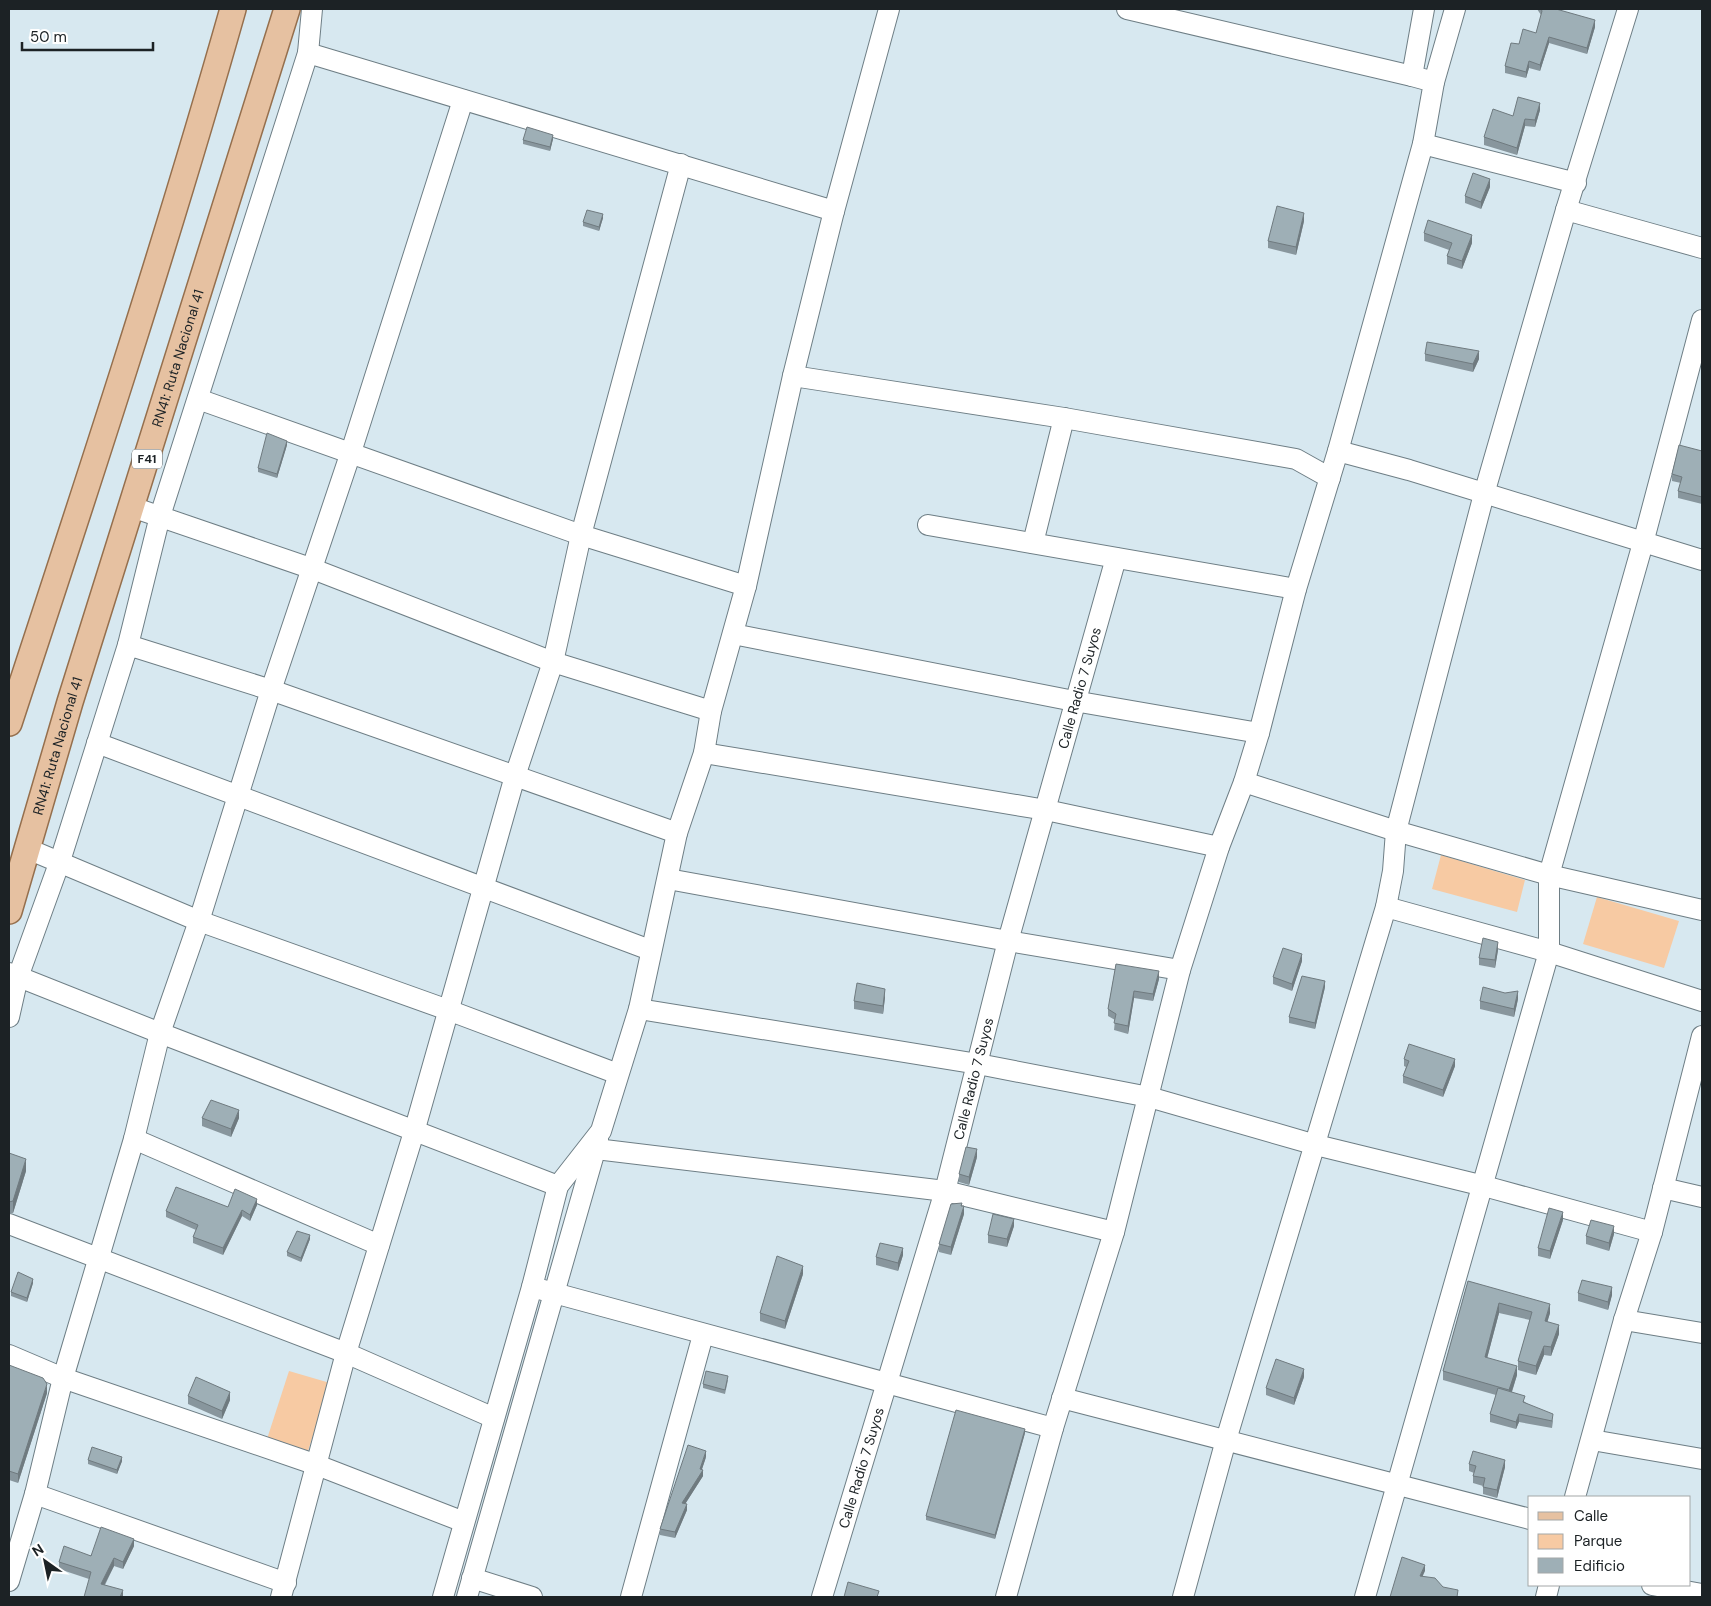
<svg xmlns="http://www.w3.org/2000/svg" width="1711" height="1606" font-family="'DM Sans',sans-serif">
<rect width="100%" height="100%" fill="#d7e8f0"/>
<g fill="#f7caa3">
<polygon points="1441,855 1525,880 1517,912 1432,889"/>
<polygon points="1597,897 1679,921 1664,968 1583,944"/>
<polygon points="289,1371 330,1383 308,1451 267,1439"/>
</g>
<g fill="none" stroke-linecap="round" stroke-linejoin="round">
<defs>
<g id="minor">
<polyline points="1127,9 1412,76"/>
<polyline points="308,53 834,211"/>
<polyline points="1434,82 1455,9"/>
<polyline points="1423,144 1576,183"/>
<polyline points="1566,210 1702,248"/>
<polyline points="793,376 1064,418 1296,459 1330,478"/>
<polyline points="198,399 581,535 746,586"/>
<polyline points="1338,451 1409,470 1702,560"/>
<polyline points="132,507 313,569 553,662 711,711"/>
<polyline points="928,525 1296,589"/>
<polyline points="1033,543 1064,418"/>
<polyline points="733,634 1074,701 1259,733"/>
<polyline points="128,645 160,516 308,53 312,9"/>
<polyline points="97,743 650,950"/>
<polyline points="704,753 1046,810 1219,847"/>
<polyline points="1244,782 1396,831 1549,875 1702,910"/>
<polyline points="28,849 199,921 448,1010 618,1074"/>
<polyline points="668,879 1008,941 1180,970"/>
<polyline points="1386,907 1549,952 1702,1001"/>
<polyline points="9,973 160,1033 558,1186"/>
<polyline points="639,1009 978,1064 1149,1097 1316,1145 1484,1186 1652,1232"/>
<polyline points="9,1017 18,977 60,861 128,645 271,690 677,833"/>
<polyline points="134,1139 379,1245"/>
<polyline points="596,1149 945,1191 1114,1232"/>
<polyline points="1663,1188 1702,1197"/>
<polyline points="9,1224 346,1353 494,1418"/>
<polyline points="532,1287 1053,1428"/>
<polyline points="1624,1320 1702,1333"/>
<polyline points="9,1355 63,1378 317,1465 464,1522"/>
<polyline points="1062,1398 1530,1519"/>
<polyline points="1592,1440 1702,1459"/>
<polyline points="35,1494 286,1583"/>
<polyline points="1575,1497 1624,1320 1652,1232 1702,1036"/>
<polyline points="472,1578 532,1597"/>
<polyline points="9,1581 35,1494 63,1378 134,1139 160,1033 199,921 271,690 351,452 463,100"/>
<polyline points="1652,1585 1702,1594"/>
<polyline points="281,1597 346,1353 414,1132 515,776 553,662 581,535 681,164"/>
<polyline points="443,1597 532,1287 558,1186 601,1131 639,1009 677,833 704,753 711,711 746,586 793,376 834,211 889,9"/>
<polyline points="467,1597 598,1140"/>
<polyline points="631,1597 703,1335"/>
<path id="s1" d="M822 1597 945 1191 1008 941 1116 558"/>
<polyline points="1006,1597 1053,1428 1114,1232 1180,970 1219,847 1244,782 1259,733 1296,589 1338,451 1423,144 1434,82 1412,76 1424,9"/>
<polyline points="1183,1597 1226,1440 1386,907 1393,871 1396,831 1484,494 1566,210 1628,9"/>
<polyline points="1365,1597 1549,952 1549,875 1643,543 1702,320"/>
<polyline points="1546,1597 1549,1585"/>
</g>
<g id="major">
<path d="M9 723C87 486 165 249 233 9"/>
<path id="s2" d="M9 911 70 702 287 9"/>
</g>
</defs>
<use href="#minor" stroke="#6e7e85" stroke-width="22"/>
<use href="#major" stroke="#956f4d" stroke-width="28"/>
<use href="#minor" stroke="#fff" stroke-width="20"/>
<use href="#major" stroke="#e6c1a1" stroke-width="25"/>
</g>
<g fill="#88969d">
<polygon points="1537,9 1558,9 1558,10 1595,27 1587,54 1549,43 1540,71 1529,68 1526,78 1505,73 1505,66 1519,44 1536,33 1541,15"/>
<polygon points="1540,110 1535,127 1525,126 1517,155 1484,145 1484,137 1513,116"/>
<polygon points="553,139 550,151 523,144 523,140"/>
<polygon points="1490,187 1481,209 1465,203 1465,196"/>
<polygon points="603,218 599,231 583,226 583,222"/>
<polygon points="1304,221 1296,255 1268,248 1268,241"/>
<polygon points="1424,233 1472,243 1462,269 1447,264 1447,256 1449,250 1424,241"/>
<polygon points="1425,354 1479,359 1473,372 1425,361"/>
<polygon points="287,445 277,478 258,472 258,468"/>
<polygon points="1702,451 1702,504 1678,498 1678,491 1681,483 1672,481 1672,474"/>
<polygon points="1498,950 1495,968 1479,965 1479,958"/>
<polygon points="1302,961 1292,991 1273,984 1273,977"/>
<polygon points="1116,964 1159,979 1153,1001 1134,998 1128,1034 1114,1030 1115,1020 1108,1016 1108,1009"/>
<polygon points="1325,987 1315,1029 1289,1023 1289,1017"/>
<polygon points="885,997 883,1014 854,1009 854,1001"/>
<polygon points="1518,999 1514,1017 1480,1009 1480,1001"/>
<polygon points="1404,1059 1455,1066 1443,1097 1403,1083 1403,1076 1406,1067 1404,1066"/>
<polygon points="202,1118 239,1118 231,1137 202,1126"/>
<polygon points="9,1153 26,1171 13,1213 9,1214"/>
<polygon points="977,1157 969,1185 959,1182 959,1174"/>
<polygon points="257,1205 250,1221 242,1216 223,1255 193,1243 193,1237 196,1230 166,1217 166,1211"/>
<polygon points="962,1206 964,1214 951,1255 939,1252 939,1244"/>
<polygon points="1563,1220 1550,1259 1538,1256 1538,1248"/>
<polygon points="1014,1226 1007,1247 988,1243 988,1235"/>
<polygon points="1614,1234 1609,1251 1586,1244 1586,1236"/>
<polygon points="310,1239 301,1262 287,1256 287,1252"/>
<polygon points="903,1255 898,1271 876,1265 876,1257"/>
<polygon points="803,1274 785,1329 760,1321 760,1313"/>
<polygon points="1468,1281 1550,1313 1547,1322 1559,1334 1551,1356 1544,1355 1536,1375 1518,1370 1518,1361 1530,1320 1499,1313 1487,1358 1517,1375 1512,1392 1525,1402 1553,1421 1552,1428 1519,1422 1516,1429 1490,1422 1490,1414 1496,1395 1443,1380 1443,1371"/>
<polygon points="33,1283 27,1302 11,1296 11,1292"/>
<polygon points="1578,1293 1612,1295 1608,1310 1578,1301"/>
<polygon points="9,1365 47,1393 18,1483 9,1480"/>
<polygon points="1304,1377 1294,1405 1266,1395 1266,1388"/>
<polygon points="728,1380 725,1394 703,1388 703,1384"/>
<polygon points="188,1396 230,1400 222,1419 188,1404"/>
<polygon points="1025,1433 995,1539 926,1520 926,1516"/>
<polygon points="706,1457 702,1469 703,1476 685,1504 687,1510 675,1538 660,1535 660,1529"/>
<polygon points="88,1460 122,1461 117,1474 88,1464"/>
<polygon points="1469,1464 1505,1467 1497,1498 1483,1494 1483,1486 1473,1483 1473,1476 1474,1473 1469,1471"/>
<polygon points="134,1546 123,1569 114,1566 105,1585 123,1597 89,1579 59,1569 59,1562"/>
</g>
<g fill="#6f7a7f">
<polygon points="1595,20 1595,27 1587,54 1587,48"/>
<polygon points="1549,37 1549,43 1540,71 1540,65"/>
<polygon points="1529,61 1529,68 1526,78 1526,72"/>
<polygon points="1540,103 1540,110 1535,127 1535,120"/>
<polygon points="1525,119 1525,126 1517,155 1517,148"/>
<polygon points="553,135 553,139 550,151 550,147"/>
<polygon points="1490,179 1490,187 1481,209 1481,202"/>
<polygon points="1304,213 1304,221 1296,255 1296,247"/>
<polygon points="603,214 603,218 599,231 599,227"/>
<polygon points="1472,235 1472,243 1462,269 1462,261"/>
<polygon points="1479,351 1479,359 1473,372 1473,364"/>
<polygon points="287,441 287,445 277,478 277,474"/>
<polygon points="1498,942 1498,950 1495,968 1495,960"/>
<polygon points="1302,954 1302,961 1292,991 1292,984"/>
<polygon points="1159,971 1159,979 1153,1001 1153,994"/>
<polygon points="1325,981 1325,987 1315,1029 1315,1023"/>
<polygon points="885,989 885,997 883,1014 883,1006"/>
<polygon points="1134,991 1134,998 1128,1034 1128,1026"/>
<polygon points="1518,991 1518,999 1514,1017 1514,1009"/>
<polygon points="1455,1059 1455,1066 1443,1097 1443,1090"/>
<polygon points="239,1110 239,1118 231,1137 231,1129"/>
<polygon points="977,1149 977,1157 969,1185 969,1177"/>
<polygon points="26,1159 26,1171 13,1213 13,1201"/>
<polygon points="257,1199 257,1205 250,1221 250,1215"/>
<polygon points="964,1206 964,1214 951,1255 951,1247"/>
<polygon points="242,1210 242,1216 223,1255 223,1248"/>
<polygon points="1563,1212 1563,1220 1550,1259 1550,1251"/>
<polygon points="1014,1219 1014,1226 1007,1247 1007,1239"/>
<polygon points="1614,1226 1614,1234 1609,1251 1609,1243"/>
<polygon points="310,1235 310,1239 301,1262 301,1258"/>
<polygon points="903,1248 903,1255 898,1271 898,1263"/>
<polygon points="803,1266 803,1274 785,1329 785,1321"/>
<polygon points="33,1279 33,1283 27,1302 27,1298"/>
<polygon points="1612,1287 1612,1295 1608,1310 1608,1302"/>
<polygon points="1499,1303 1499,1313 1485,1366 1485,1357"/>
<polygon points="1550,1304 1550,1313 1545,1330 1545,1321"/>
<polygon points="1559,1325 1559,1334 1551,1356 1551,1347"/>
<polygon points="1544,1346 1544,1355 1536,1375 1536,1366"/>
<polygon points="1517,1366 1517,1375 1509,1400 1509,1390"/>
<polygon points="1304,1369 1304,1377 1294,1405 1294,1398"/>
<polygon points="47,1384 47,1393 18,1483 18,1474"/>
<polygon points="230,1392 230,1400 222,1419 222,1411"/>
<polygon points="1519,1414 1519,1422 1516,1429 1516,1422"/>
<polygon points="1025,1429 1025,1433 995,1539 995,1535"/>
<polygon points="706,1451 706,1457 700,1475 700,1469"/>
<polygon points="122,1457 122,1461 117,1474 117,1470"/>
<polygon points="1505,1460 1505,1467 1497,1498 1497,1490"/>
<polygon points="703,1470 703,1476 682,1509 682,1503"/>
<polygon points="687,1504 687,1510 675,1538 675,1532"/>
<polygon points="134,1539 134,1546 123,1569 123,1562"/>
<polygon points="114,1558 114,1566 101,1591 101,1584"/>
<polygon points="1425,1565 1425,1571 1420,1582 1420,1576"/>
<polygon points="123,1590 123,1597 120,1597"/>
</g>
<g fill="#9eafb6" stroke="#6f7a7f">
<polygon points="1541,9 1556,9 1595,20 1587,48 1549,37 1540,65 1529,61 1526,72 1505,66 1511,43 1519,44 1523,29 1536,33 1542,11"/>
<polygon points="1518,97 1540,103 1535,120 1525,119 1517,148 1484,137 1493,109 1513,116"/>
<polygon points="527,127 553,135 550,147 523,140"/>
<polygon points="1473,173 1490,179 1481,202 1465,196"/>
<polygon points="1277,206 1304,213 1296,247 1268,241"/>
<polygon points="587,210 603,214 599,227 583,222"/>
<polygon points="1428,220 1472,235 1462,261 1447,256 1452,243 1424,233"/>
<polygon points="1427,342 1479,351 1473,364 1425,354"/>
<polygon points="267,433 287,441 277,474 258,468"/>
<polygon points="1679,445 1702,451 1702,497 1678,491 1682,477 1672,474"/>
<polygon points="1483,938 1498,942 1495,960 1479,958"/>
<polygon points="1283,948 1302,954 1292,984 1273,977"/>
<polygon points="1116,964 1159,971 1153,994 1134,991 1128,1026 1114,1023 1116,1014 1108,1009"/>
<polygon points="1302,976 1325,981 1315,1023 1289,1017"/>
<polygon points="857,983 885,989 883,1006 854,1001"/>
<polygon points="1483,987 1505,993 1518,991 1514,1009 1480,1001"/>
<polygon points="1409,1044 1455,1059 1443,1090 1403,1076 1409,1061 1404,1059"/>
<polygon points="211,1100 239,1110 231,1129 202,1118"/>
<polygon points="966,1147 977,1149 969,1177 959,1174"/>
<polygon points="9,1153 26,1159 13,1201 9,1202"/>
<polygon points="176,1187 228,1207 235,1189 257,1199 250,1215 242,1210 223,1248 193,1237 198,1225 166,1211"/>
<polygon points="962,1203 961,1206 964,1206 951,1247 939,1244 951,1204"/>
<polygon points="1549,1208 1563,1212 1550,1251 1538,1248"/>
<polygon points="993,1214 1014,1219 1007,1239 988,1235"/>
<polygon points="1591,1220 1614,1226 1609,1243 1586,1236"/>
<polygon points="297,1231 310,1235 301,1258 287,1252"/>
<polygon points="880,1243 903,1248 898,1263 876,1257"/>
<polygon points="777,1256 803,1266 785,1321 760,1313"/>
<polygon points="18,1272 33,1279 27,1298 11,1292"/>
<polygon points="1582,1280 1612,1287 1608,1302 1578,1293"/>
<polygon points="1468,1281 1550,1304 1545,1321 1559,1325 1551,1347 1544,1346 1536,1366 1518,1361 1532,1312 1499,1303 1485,1357 1517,1366 1509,1390 1443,1371"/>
<polygon points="1276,1359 1304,1369 1294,1398 1266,1388"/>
<polygon points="9,1365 43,1378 47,1384 18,1474 9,1471"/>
<polygon points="706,1371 728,1376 725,1390 703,1384"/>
<polygon points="196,1377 230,1392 222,1411 188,1396"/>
<polygon points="1498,1388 1525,1396 1523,1402 1553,1414 1552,1421 1519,1414 1516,1422 1490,1414"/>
<polygon points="956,1410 1025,1429 995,1535 926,1516"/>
<polygon points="688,1445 706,1451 700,1469 703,1470 682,1503 687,1504 675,1532 660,1529"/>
<polygon points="92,1447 122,1457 117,1470 88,1460"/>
<polygon points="1473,1451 1505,1460 1497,1490 1483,1487 1485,1478 1473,1476 1476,1466 1469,1464"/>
<polygon points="101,1527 134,1539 123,1562 114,1558 101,1584 123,1590 120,1597 84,1597 91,1572 59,1562 64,1546 91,1556"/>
<polygon points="1402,1557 1425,1565 1420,1576 1435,1578 1443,1587 1458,1590 1457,1597 1390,1597"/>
<polygon points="848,1582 879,1591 877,1597 844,1597"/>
</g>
<g text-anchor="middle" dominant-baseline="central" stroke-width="4" stroke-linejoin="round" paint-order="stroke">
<rect fill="#fff" stroke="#606466" stroke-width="1" x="132" y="449.5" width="30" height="19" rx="4"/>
<g font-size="12" font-weight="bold" fill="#1c2225">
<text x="147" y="459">F41</text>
</g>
<g font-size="14" fill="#1c2225" stroke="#fff">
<text stroke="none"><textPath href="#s2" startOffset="578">RN41: Ruta Nacional 41</textPath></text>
<text stroke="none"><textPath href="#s1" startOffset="945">Calle Radio 7 Suyos</textPath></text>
<text stroke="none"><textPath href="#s2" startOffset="172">RN41: Ruta Nacional 41</textPath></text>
<text stroke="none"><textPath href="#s1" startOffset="540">Calle Radio 7 Suyos</textPath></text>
<text stroke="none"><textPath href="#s1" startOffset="135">Calle Radio 7 Suyos</textPath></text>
</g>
</g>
<rect width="1711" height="1606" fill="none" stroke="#1c2225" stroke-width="20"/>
<rect x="1528" y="1496" width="162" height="90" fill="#ffffff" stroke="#a4a7a8"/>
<rect x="1538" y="1512" width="25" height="8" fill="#e6c1a1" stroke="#a4a7a8"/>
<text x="1574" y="1521" font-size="15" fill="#1c2225">Calle</text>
<rect x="1538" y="1534" width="25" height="15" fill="#f7caa3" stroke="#a4a7a8"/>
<text x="1574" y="1546" font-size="15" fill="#1c2225">Parque</text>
<rect x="1538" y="1558" width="25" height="15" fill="#9eafb6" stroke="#a4a7a8"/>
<text x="1574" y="1571" font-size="15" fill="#1c2225">Edificio</text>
<g transform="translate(45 1561) rotate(327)" stroke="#ffffff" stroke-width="4" paint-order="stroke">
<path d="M0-4L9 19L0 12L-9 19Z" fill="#1c2225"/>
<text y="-8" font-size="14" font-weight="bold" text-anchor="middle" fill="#1c2225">N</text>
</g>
<path d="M22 42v8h131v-8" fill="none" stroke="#1c2225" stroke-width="2.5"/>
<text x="30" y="42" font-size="15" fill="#1c2225" stroke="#ffffff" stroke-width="4" paint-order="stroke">50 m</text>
</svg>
